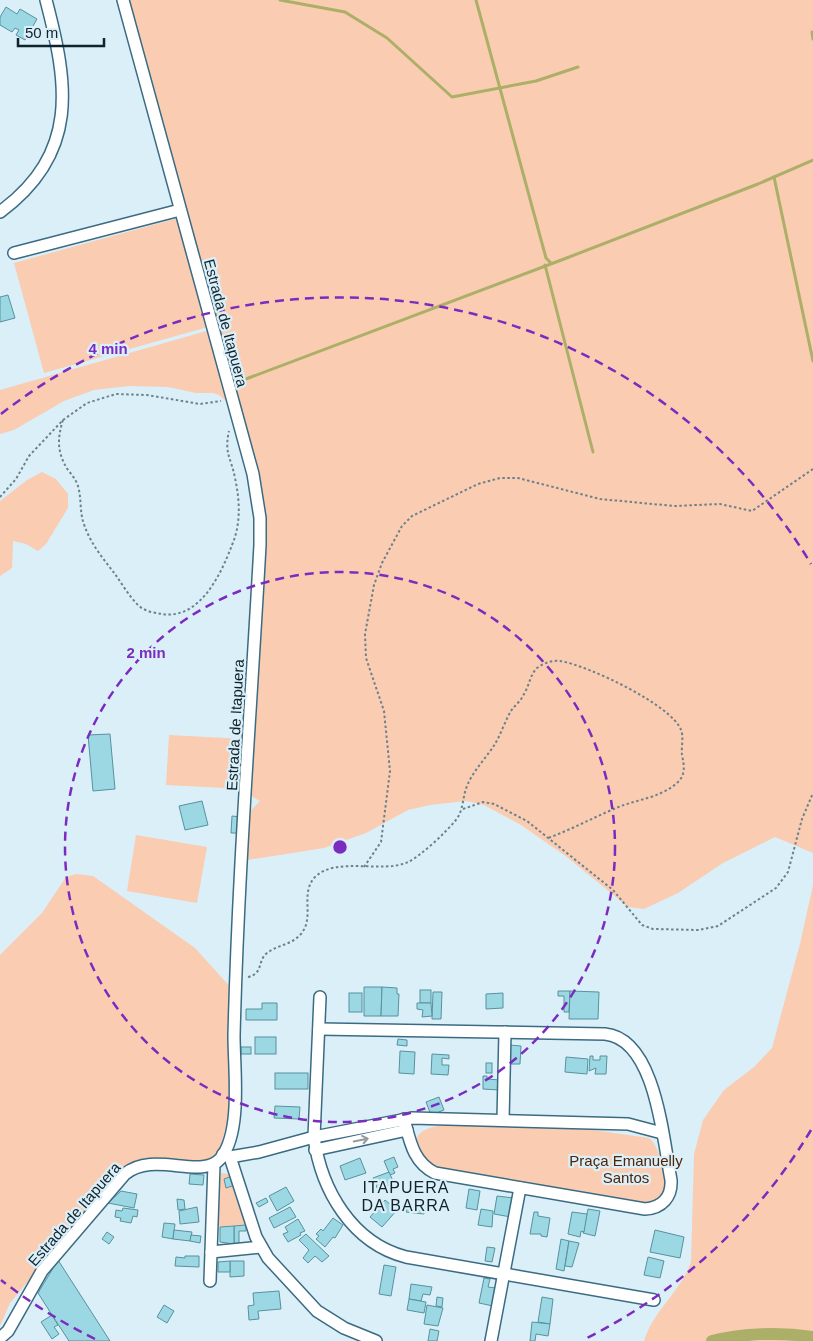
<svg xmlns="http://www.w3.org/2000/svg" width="813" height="1341" font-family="Arial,sans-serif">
<rect width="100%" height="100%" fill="#dbeff9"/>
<g fill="#faccb2">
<polygon points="127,0 813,0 813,853 775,837 723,863 678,893 644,909 628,907 567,857 521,825 484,805 466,801 430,805 408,810 366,833 324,848 247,860 250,811 260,801 251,796 256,562 253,493 233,415 227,402 219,395 213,393 196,393 168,387 129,386 94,390 64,401 14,430 0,434 0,390 217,328"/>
<polygon points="178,218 208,327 44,373 14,263"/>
<polygon points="42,472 56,479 68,494 68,508 46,544 38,551 26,544 13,541 12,568 0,576 0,501 27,480"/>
<polygon points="169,735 244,739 243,789 166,785"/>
<polygon points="136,835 207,847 197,903 127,891"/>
<polygon points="76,874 93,876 195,948 233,990 228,1119 220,1149 207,1163 127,1168 109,1184 10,1303 0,1326 0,955 42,913 66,877"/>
<path d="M813 885V1341H644C653 1311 681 1291 691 1262L694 1154 703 1120 724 1090 754 1067 772 1048 800 944Z"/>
<path d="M447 1125 579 1128 649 1138C660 1145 666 1180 665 1193L652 1205 435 1169C406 1149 409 1127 447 1125Z"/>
<polygon points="221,1173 229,1174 247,1225 214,1227"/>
</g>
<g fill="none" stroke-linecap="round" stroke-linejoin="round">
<g stroke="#acaf67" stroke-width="3">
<polyline points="280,0 345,12 387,38 452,97 536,81 578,67"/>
<polyline points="476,0 546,258 551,263"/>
<polyline points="812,32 813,39"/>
<polyline points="774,177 813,361"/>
<polyline points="545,265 593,452"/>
<polyline points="246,379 564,259 758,184 813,160"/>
</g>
<path stroke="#acaf67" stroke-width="12" d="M712 1341C743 1333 781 1332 813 1337"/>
</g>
<g fill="#9bd8e3" stroke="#57929d">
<polygon points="6,7 17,14 20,9 37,19 25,40 16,35 19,30 15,28 12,32 0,25 0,17"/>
<polygon points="8,295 15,318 0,322 0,297"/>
<polygon points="110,734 115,789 93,791 88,735"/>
<polygon points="202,801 208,825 185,830 179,806"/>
<polygon points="232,816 241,817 240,833 231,833"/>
<polygon points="364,987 382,987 381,1016 364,1016"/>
<polygon points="382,987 397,988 397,994 399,994 398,1016 381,1016"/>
<rect x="420" y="990" width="11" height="13"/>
<polygon points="558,991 570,991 569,1012 564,1012 564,996 558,996"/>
<polygon points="570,991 599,992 598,1019 569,1019"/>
<polygon points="433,992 442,992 441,1019 432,1019"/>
<rect x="349" y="993" width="13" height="19"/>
<polygon points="503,993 503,1008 486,1009 486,994"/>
<polygon points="262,1003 277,1003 277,1020 246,1020 246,1009 262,1009"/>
<polygon points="417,1003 431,1003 432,1016 422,1017 423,1010 417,1009"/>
<rect x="255" y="1037" width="21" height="17"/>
<polygon points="398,1039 407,1040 407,1046 397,1045"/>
<polygon points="509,1045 521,1046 520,1064 508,1064"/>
<rect x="241" y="1047" width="10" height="7"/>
<polygon points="400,1051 415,1052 414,1074 399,1073"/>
<polygon points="432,1054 449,1055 449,1059 442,1058 442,1065 449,1065 448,1075 431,1074"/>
<polygon points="590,1056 593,1056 593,1060 600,1060 600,1056 607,1056 606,1074 595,1074 596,1068 589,1071"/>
<polygon points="566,1057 588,1059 587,1074 565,1072"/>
<rect x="486" y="1063" width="6" height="10"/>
<rect x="275" y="1073" width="33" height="16"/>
<polygon points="483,1076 487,1076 487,1079 500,1080 499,1090 483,1089"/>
<polygon points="439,1097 444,1110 431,1115 426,1102"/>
<polygon points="275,1106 300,1107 299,1119 274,1118"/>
<polygon points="394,1157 398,1167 393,1169 395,1173 390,1175 384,1161"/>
<polygon points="360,1158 366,1173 345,1180 340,1166"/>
<polygon points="389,1172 394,1183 378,1190 373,1178"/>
<polygon points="190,1174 204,1175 203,1185 189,1184"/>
<polygon points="232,1176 235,1185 226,1188 224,1179"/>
<polygon points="286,1187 294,1201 277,1211 269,1196"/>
<polygon points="469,1189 480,1191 477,1210 466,1208"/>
<polygon points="121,1191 137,1194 134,1208 108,1203"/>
<polygon points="497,1196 514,1198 511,1217 494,1214"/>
<polygon points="266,1198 268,1202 259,1207 256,1203"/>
<polygon points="177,1199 184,1200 185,1209 178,1210"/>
<polygon points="385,1200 397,1210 382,1227 370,1217"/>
<polygon points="408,1205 425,1208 424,1214 406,1212"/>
<polygon points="197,1207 199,1222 180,1224 179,1211"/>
<polygon points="290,1207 296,1217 274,1228 269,1218"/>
<polygon points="123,1208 138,1210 137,1217 133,1216 131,1223 120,1221 121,1218 115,1217 116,1210 122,1211"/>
<polygon points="481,1209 493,1211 492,1227 478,1225"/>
<polygon points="588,1209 600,1211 595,1236 583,1233"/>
<polygon points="534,1212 538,1212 538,1216 550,1218 547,1237 541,1236 541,1234 530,1234"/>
<polygon points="572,1212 587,1214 584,1232 581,1231 580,1237 568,1234"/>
<polygon points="333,1218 343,1225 335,1238 333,1237 325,1247 316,1239 319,1236 316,1234 321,1229 323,1231"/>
<polygon points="298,1219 305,1231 300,1233 301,1235 288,1242 283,1234 288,1232 285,1227"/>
<polygon points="164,1223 175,1224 173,1239 162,1237"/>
<polygon points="246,1225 246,1231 239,1231 239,1243 234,1244 234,1226"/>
<polygon points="234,1226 234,1244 220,1242 220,1227"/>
<polygon points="174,1230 192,1232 190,1241 173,1239"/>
<polygon points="655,1230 684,1237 680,1258 650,1252"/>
<polygon points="107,1232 114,1237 109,1244 102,1239"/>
<polygon points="306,1234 329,1256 322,1262 315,1256 308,1263 303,1258 309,1250 299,1240"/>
<polygon points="191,1235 201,1236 200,1243 190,1241"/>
<polygon points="561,1239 569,1241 564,1271 556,1269"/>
<polygon points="569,1241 579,1243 572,1267 565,1266"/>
<polygon points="487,1247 495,1248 492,1262 485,1261"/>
<polygon points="185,1256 199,1256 199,1267 175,1266 176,1257 185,1258"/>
<polygon points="648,1257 664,1261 660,1278 644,1275"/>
<polygon points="58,1260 110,1341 69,1341 52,1315 38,1293"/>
<polygon points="230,1261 244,1261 244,1276 230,1277"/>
<polygon points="230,1261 230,1272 218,1272 218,1262"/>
<polygon points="384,1265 396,1267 391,1296 379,1294"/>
<polygon points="484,1278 490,1279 488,1287 496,1288 493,1306 479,1303"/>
<polygon points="411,1284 432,1287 430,1295 423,1294 421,1301 409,1299"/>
<polygon points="279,1291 281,1309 258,1311 259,1319 249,1320 248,1306 254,1305 253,1293"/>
<polygon points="437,1297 443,1298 442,1307 436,1306"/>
<polygon points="542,1297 553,1299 550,1324 538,1322"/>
<polygon points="409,1299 426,1302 424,1313 407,1310"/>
<polygon points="164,1305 174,1311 167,1323 157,1317"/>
<polygon points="427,1305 443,1308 438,1326 424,1324"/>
<polygon points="52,1315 58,1325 54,1327 59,1334 52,1339 41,1322"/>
<polygon points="532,1322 550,1324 548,1336 536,1334 535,1341 530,1341"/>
<polygon points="430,1329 439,1331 437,1341 428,1341"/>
</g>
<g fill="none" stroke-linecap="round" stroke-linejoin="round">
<defs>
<g id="minor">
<path d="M0 212C80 153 68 84 46 0"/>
<polyline points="14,253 180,210"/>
<path d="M320 997 314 1137C321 1190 352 1243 406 1257L654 1300"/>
<path d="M319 1029 605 1034C656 1039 663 1140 671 1180 672 1197 662 1208 645 1209L435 1173C413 1162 410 1141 404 1119"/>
<polyline points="503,1120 505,1032"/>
<polyline points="315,1150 407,1130"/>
<polyline points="223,1154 230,1157 259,1152 314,1137 412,1118 628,1124 662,1133"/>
<polyline points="230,1157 256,1237 268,1258 317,1311 344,1328 376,1341"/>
<polyline points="211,1252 261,1247"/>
<polyline points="210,1281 214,1164"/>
<path d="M0 1338 8 1331 42 1271 125 1174C154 1150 202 1181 221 1158 242 1131 234 1069 234 1036 238 872 251 709 260 545V518L253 474 123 0"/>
<polyline points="491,1341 520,1188"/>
</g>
</defs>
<use href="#minor" stroke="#3b6b82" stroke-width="14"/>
<g stroke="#6d818b" stroke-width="2" stroke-dasharray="2.5 2.5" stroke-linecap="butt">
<path d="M63 420C57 439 57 453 68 470 72 475 76 480 78 486 82 500 79 513 85 527 91 544 104 560 115 574 122 584 129 596 138 605 144 611 154 613 162 614 200 620 221 574 232 545 241 524 240 501 235 478 231 457 224 454 229 431"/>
<polyline points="0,497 16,479 29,456 63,420 87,403 116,394 147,395 200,404 221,401"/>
<polyline points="463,809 483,802 494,804 527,821 613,890 642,925 653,929 699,930 718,926 776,888 788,872 802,819 813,793"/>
<polyline points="364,867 381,842 390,771 384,711 366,658 365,634 374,585 382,563 402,526 412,516 478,484 500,478 518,478 600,499 674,506 720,504 752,511 813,469"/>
<path d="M248 977C264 973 257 961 267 953 277 945 291 945 300 935 316 918 299 894 315 877 336 856 383 874 408 862 421 856 446 832 455 821 464 811 462 798 467 786 473 771 486 758 495 744 501 734 505 721 511 711 515 705 521 701 524 694 529 686 530 675 537 668 544 663 552 660 560 661 587 665 672 705 681 730 684 737 681 748 682 755 684 765 686 774 678 782 662 797 640 799 621 806 596 816 573 829 548 838"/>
</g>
<use href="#minor" stroke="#fff" stroke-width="11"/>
</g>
<defs><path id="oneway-shaft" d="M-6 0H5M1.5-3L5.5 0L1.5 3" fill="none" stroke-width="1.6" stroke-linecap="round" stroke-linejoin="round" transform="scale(1.25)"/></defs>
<use stroke="#939ca0" href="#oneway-shaft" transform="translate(361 1140) rotate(-12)"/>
<g fill="none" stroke="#7b2cbf" stroke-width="2.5" stroke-dasharray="9 6">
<circle cx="340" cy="847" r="275"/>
<path d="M811 1130A550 550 0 0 1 585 1339M95 1339A550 550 0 0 1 1 1280M1 414A550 550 0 0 1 811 564"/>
</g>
<g text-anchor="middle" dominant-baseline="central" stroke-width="4.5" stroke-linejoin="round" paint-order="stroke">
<g font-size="15" fill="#0f232d" stroke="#dbeff9">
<text transform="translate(226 323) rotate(75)">Estrada de Itapuera</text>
<text transform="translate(235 725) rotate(-87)">Estrada de Itapuera</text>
<text transform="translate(74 1214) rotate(-49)">Estrada de Itapuera</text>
</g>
<g font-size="15" fill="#4f2508" stroke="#dbeff9">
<text x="626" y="1160">Praça Emanuelly<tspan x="626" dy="17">Santos</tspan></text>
</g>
<g font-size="16" letter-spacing="1" fill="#0f232d" stroke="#dbeff9">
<text x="406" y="1187">ITAPUERA<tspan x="406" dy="18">DA BARRA</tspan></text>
</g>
</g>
<circle cx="340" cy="847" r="8" fill="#7b2cbf" stroke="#dbeff9" stroke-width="2.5"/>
<g font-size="15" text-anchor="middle" font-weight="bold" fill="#7b2cbf" stroke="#dbeff9" stroke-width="4.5" stroke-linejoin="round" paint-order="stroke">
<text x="108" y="354">4 min</text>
<text x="146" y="658">2 min</text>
</g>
<path d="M18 38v8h86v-8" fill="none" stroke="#0f232d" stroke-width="2.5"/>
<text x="25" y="38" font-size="15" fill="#0f232d" stroke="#dbeff9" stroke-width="4" paint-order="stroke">50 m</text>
</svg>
